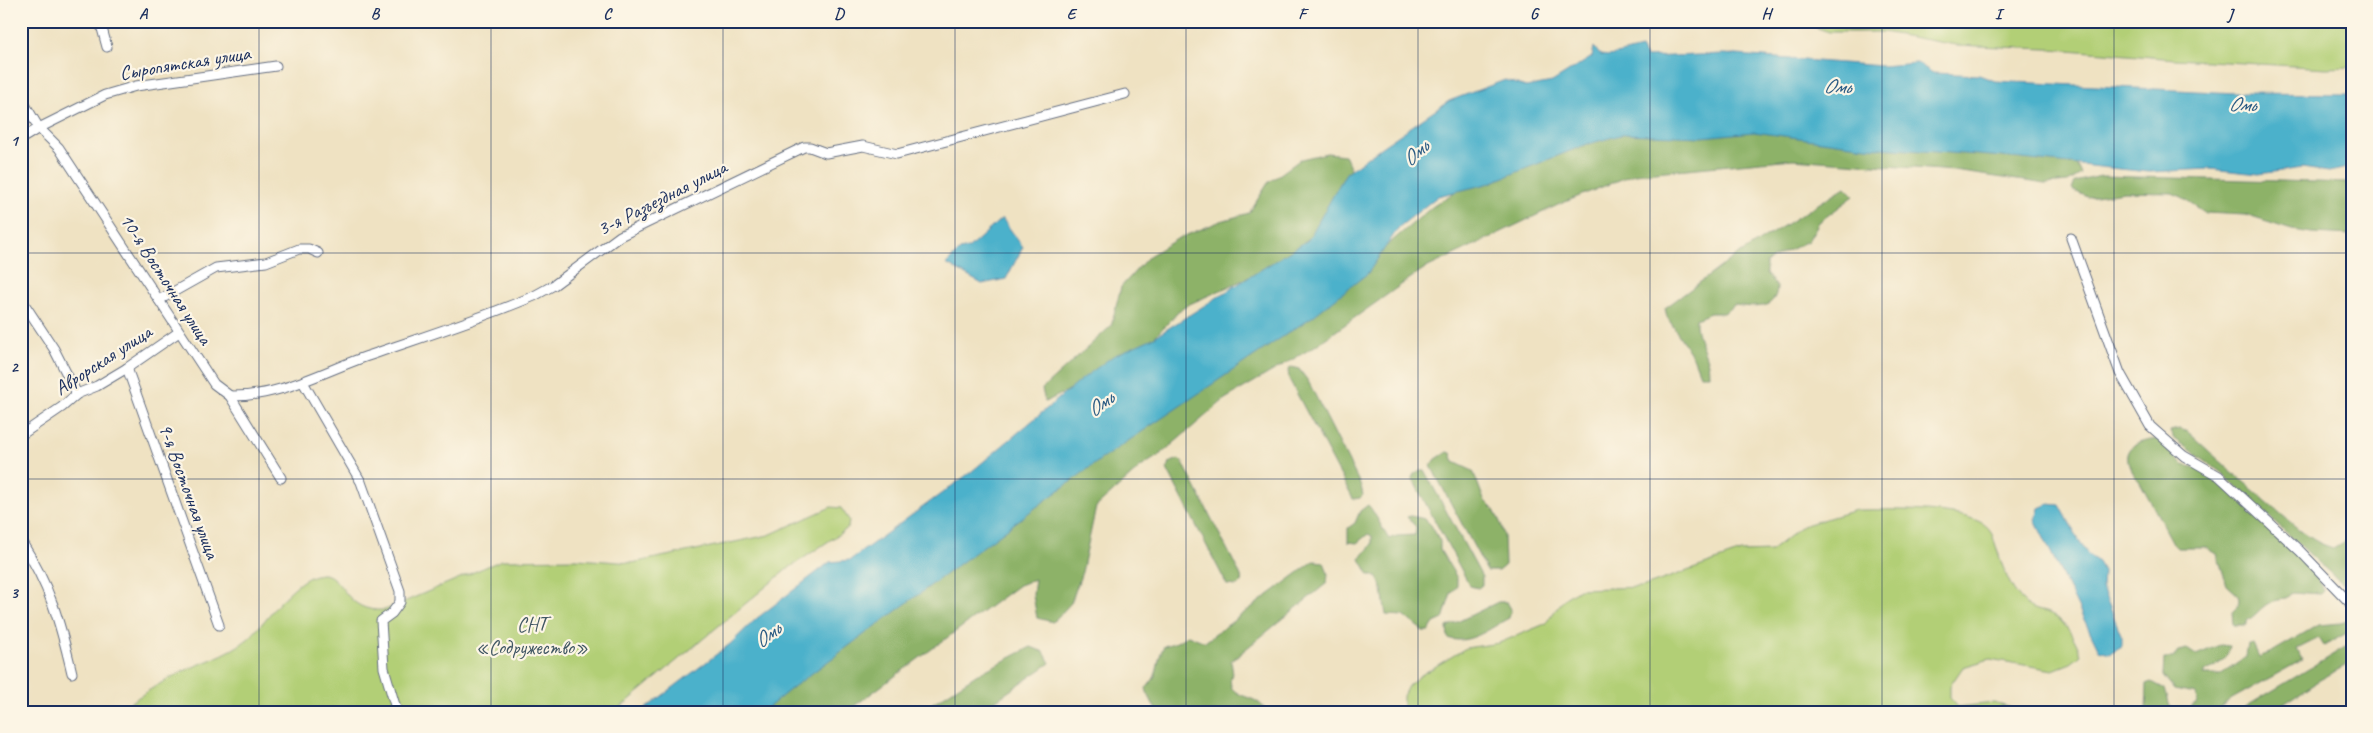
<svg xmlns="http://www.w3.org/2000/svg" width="2373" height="733" font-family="Caveat,sans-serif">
<rect width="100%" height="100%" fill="#fcf5e5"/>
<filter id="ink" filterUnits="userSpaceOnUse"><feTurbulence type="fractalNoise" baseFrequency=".02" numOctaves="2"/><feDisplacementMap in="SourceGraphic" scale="10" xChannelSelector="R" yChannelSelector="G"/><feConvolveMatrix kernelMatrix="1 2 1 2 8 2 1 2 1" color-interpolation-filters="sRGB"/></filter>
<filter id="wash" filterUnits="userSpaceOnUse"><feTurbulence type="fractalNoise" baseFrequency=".0096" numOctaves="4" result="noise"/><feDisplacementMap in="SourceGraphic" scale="20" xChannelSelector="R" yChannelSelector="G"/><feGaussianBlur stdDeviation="1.12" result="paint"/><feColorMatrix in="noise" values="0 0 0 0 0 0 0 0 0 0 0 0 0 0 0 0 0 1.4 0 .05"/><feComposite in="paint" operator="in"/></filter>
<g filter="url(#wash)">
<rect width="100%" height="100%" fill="#efe2c2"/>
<g fill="#b2cf76" stroke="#667f6a">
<polygon points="1797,21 2352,21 2352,67 2327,68 2175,59 2068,50 1956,45 1883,32 1829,32"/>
<path d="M831 507 841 508 849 520 848 528 786 570 615 712H115C135 700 154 686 174 676 198 663 228 656 249 638 268 620 295 574 323 574 344 575 343 613 385 610L502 560 577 559 632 563 769 535Z"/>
<path d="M1856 510C1882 510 1979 506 1991 532 2001 557 2005 587 2028 606 2035 611 2046 611 2053 615 2067 623 2076 641 2081 655L2071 663 2053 670 1990 659 1963 667 1950 686V698L1958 707 1994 703 2015 709 2016 712H1403V696L1408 686 1418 677 1466 648 1499 643 1545 624 1565 598 1579 589 1642 587 1741 552 1771 551 1802 526Z"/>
</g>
<g fill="#8db267" stroke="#547062">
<polygon points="1732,126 2073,158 2081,174 2068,182 2046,184 1954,171 1793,159 1634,174 1560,204 1422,270 1312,348 1225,399 1161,454 1141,467 1096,507 1082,572 1071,603 1053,622 1037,618 1033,595 1035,579 1019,585 846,712 749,712 1344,282 1432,207 1473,180 1615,131"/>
<polygon points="1327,153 1345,155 1353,174 1328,221 1281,263 1183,307 1142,350 1103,374 1045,402 1042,389 1111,326 1121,287 1149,256 1177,239 1221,221 1249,213 1268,183 1301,159"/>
<polygon points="2101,176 2352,183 2352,235 2312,233 2292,230 2245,215 2206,213 2182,197 2172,193 2124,192 2088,197 2072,190 2075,182"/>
<path d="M1845 187 1854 196 1819 222 1808 241 1773 258 1766 263V273L1777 287C1776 312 1752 307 1734 305L1724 313H1710L1696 319C1694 338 1710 354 1709 375H1700L1693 357 1667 317 1665 308 1733 258Z"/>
<polygon points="1291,367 1299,369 1308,381 1361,486 1363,495 1360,498 1353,499 1289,379 1288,370"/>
<path d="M2179 429 2188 432C2216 458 2245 483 2274 508 2292 523 2311 543 2334 548L2352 537V584H2342L2222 473 2174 439 2170 431Z"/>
<path d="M2160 439 2183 465 2202 469 2217 479 2315 571 2324 591 2321 594 2292 592 2286 599C2263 601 2264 609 2247 621V625H2233L2232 611 2238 605 2239 600 2238 595 2227 585 2217 554 2207 548H2177L2174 545 2140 482C2118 456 2126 441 2160 439Z"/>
<polygon points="1447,452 1451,453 1454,462 1473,471 1484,500 1494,510 1500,522 1504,535 1505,565 1498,571 1487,571 1431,466 1436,459"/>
<polygon points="1179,459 1183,463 1241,576 1242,582 1237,586 1227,585 1167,469 1169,463"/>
<polygon points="1420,470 1424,470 1482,577 1482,585 1478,588 1470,586 1413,480 1413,475"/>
<path d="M1368 505C1373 509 1384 532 1389 539L1397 536 1415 535 1416 527 1407 517 1411 516 1425 519 1431 525 1440 541V550L1457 578V586L1451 593 1443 619 1434 623 1429 631H1423L1404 616 1386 615 1381 583 1374 575H1369L1360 559 1372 544V536L1368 534 1357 543 1348 542V528L1355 523 1360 511Z"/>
<path d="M1314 561 1324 562 1328 574 1327 583 1231 661 1233 674 1230 678 1231 687C1240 700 1259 695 1266 712H1157L1147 692 1146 688C1161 674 1155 663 1164 646L1177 642 1188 635 1205 642Z"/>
<path d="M1498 602H1507L1511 609 1509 618C1490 628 1469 646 1448 638L1447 627Z"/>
<path d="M2350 620 2352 621V630L2324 646 2319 638 2297 649 2302 660 2232 699 2215 712 2146 711 2147 684 2152 682 2165 689 2170 707H2189L2197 702 2196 694 2174 690 2163 676 2164 659H2174L2178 651 2187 649 2196 655 2220 645 2230 646C2227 659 2218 666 2206 671L2204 675H2220L2246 657 2248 644H2253L2259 657 2272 652 2318 625 2341 623Z"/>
<polygon points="2352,643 2352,662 2318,681 2272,712 2237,712"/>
<polygon points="1031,647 1044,652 1050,663 979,712 919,712 976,675"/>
</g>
<g fill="#4cb1cb" stroke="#347094">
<polygon points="1594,47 1600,55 1609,56 1641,48 1646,57 1724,54 1882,66 1917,63 1933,73 1979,75 1995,81 2236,93 2352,94 2352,167 2329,172 2302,168 2259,174 2210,169 2149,172 1992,156 1866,147 1754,132 1702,137 1624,134 1585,145 1487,184 1438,196 1399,227 1368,273 1312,317 1100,460 792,688 763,712 641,712 730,644 756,619 830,562 850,560 971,472 1082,379 1113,356 1153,338 1308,240 1346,173 1380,148 1449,101 1505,80 1526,87 1552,82 1592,57"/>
<polygon points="1002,218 1023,247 1006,279 982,284 946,264 960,250 969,248"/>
<polygon points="2048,504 2060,505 2081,544 2087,553 2098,562 2103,571 2102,588 2122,637 2122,646 2110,653 2099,650 2035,520 2039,508"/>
</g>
</g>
<g filter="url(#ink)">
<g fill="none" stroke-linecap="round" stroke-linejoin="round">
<defs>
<g id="minor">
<polyline points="100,21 107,47"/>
<polyline points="21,98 39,128 59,148 214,384 230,396 281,478"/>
<polyline points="21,139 39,128 105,95 136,86 276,66"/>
<polyline points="2071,238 2120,373 2150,426 2184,456 2219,476 2300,551 2352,605"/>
<polyline points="21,299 54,349 77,394"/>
<polyline points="159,300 216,268 266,262 299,249 309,249 318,253"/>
<polyline points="127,368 219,625"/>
<polyline points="303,382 361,482 400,591 400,602 392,613 381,621 384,668 397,712"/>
<path d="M230 396C278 397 318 374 362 358 419 338 478 320 534 296L554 285 620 236 804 147H810L826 153 863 146 897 154 1125 94"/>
<polyline points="21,435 62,407 77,394 97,386 127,368 179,332"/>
<path d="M21 541C50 586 60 622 72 673"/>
</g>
</defs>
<use href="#minor" stroke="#656e81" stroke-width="11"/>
<use href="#minor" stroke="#fff" stroke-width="9"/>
</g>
</g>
<path fill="none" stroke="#1b2f5e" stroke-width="1" stroke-opacity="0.55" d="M259 21V712M491 21V712M723 21V712M955 21V712M1186 21V712M1418 21V712M1650 21V712M1882 21V712M2114 21V712M21 253H2352M21 479H2352"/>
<g text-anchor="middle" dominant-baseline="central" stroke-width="4.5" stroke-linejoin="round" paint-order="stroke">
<g font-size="20" fill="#1b2f5e" stroke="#fcf5e5">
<text transform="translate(185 63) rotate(-9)">Сыропятская улица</text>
<text transform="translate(662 198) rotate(-27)">3-я Разъездная улица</text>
<text transform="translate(166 279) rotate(57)">10-я Восточная улица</text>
<text transform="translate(103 360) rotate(-33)">Аврорская улица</text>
<text transform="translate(189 491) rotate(70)">9-я Восточная улица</text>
</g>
<g font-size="20" fill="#415764" stroke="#fcf5e5">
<text x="532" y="624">СНТ<tspan x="532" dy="23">«Содружество»</tspan></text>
</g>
<g font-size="21" font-style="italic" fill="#2c5c84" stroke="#fcf5e5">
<text transform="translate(1837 86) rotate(2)">Омь</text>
<text transform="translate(2242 104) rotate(2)">Омь</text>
<text transform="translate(1415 153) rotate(-41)">Омь</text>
<text transform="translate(1100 404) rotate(-36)">Омь</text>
<text transform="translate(767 635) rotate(-37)">Омь</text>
</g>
</g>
<rect width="2373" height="733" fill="none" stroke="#fcf5e5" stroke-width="55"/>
<rect x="28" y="28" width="2318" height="678" fill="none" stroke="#1b2f5e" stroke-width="2"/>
<g font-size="16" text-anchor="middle" font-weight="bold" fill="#1b2f5e">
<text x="143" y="19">A</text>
<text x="375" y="19">B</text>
<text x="607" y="19">C</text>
<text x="839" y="19">D</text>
<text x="1071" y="19">E</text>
<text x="1302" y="19">F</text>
<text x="1534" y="19">G</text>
<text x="1766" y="19">H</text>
<text x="1998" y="19">I</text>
<text x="2230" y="19">J</text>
<text x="14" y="146">1</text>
<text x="14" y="372">2</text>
<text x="14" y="598">3</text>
</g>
</svg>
